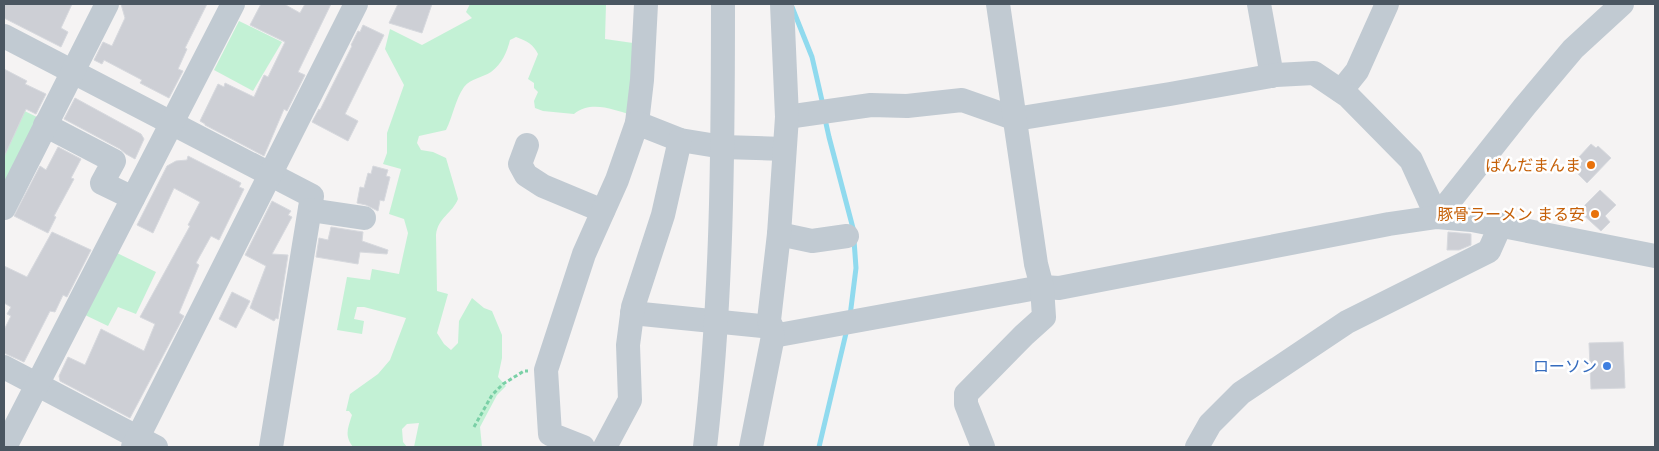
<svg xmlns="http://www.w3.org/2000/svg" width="1659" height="451" font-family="Poppins,'Noto Sans JP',sans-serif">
<rect width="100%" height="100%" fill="#f5f3f3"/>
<g fill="#c3f1d5">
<path d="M470 4H606L605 39 640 44 632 115C613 110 592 100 574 114L543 111 535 108 534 101 538 92 534 88V83L528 79 538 54C533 44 527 41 516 37L510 40C507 52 502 64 491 72 482 78 471 78 464 87 455 100 453 116 446 130L419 136 417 143 421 150 433 152 446 158 458 199C452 214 438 217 436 235L437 291 448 294 437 333 444 344 451 350 458 343 459 321 472 298 484 308 492 311 502 335V358L498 377 506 386 497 395 480 427 482 447H414L419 423 407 424 402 429 403 442 407 447H353C344 435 348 428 352 415L349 411H346L350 394 378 374 390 360 406 318 364 307H357L354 319 364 321 362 334 337 330 347 277 370 280 372 269 399 274 408 233 404 219 389 214 401 169 383 164 387 153V133L404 85 385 49 390 29 422 45 472 18 466 12Z"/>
<polygon points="239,21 282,42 253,91 214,70"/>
<polygon points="4,101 39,118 4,190"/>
<polygon points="117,253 156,272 136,314 118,307 108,326 85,315"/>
</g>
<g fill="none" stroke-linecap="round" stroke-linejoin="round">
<g stroke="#90daee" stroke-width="5">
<polyline points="792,7 812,57 823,105"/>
<polyline points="825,119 829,137 854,232"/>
<polyline points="850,316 856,268 854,240"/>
<polyline points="819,447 847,329"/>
</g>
</g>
<g fill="#cdcfd5" stroke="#d7d9de">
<polygon points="4,4 72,4 61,28 68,32 61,47 4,18"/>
<polygon points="121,4 207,4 185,48 187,49 178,69 183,71 169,98 140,83 142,80 104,60 102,64 94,60 103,42 112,46 125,18"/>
<polygon points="261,4 284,4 300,13 305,4 331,4 298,72 305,75 287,111 284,109 264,156 205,125 205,124 200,121 218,84 224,87 225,83 254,97 264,75 268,77 285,42 250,25"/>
<polygon points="398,4 432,4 422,33 389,23"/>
<polygon points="363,25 384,35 345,114 358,121 348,141 312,122 319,109 320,110 352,46 351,45 358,31 360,32"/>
<polygon points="4,69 27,81 25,84 46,94 36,114 26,109 4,157"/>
<polygon points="75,98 141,134 144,139 135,159 126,154 120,149 64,119"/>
<polygon points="1591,144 1596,148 1598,146 1611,158 1587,183 1574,170 1583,161 1579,157"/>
<polygon points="58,147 81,159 71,178 74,179 54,216 56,217 48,233 14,216 40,166 46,170"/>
<polygon points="188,156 241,183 239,187 244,189 219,240 211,236 196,263 199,265 179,313 184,316 130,418 60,381 59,376 68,357 85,365 101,329 144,351 155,324 140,317 190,226 188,225 200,202 174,188 153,233 137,225 167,166 176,161 187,160"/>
<polygon points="373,166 388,170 386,176 390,177 384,201 380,200 378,211 366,205 357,203 360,187 364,188 368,173 371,174"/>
<polygon points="1600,190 1616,205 1605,216 1610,222 1601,231 1579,211"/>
<polygon points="272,201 291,211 288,215 292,217 272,254 288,255 278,319 276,318 274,321 250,308 266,266 245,255"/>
<polygon points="331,227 363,232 362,241 388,250 387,254 360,252 358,264 316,257 319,238 328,240"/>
<polygon points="52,232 91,250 67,297 63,295 55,312 50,311 24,362 4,353 4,330 11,316 7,314 11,307 4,303 4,266 27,277"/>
<polygon points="1448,232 1471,234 1471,245 1459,250 1447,250"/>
<polygon points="232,292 250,301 236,328 219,319"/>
<polygon points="1623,342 1625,388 1591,389 1589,343"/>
</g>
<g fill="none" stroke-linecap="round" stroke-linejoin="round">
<polyline stroke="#7ad0a6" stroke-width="3" stroke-dasharray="4 2.5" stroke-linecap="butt" points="474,427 492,395 503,384 524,371 528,371"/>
<g stroke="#c1cad2" stroke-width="24">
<polyline points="1259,4 1272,76"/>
<polyline points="4,36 312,196 271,447"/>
<polyline points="1341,91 1357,71 1387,4"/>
<polyline points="787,117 871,105 907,106 962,100 1016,119 1170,94 1276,75 1314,73 1348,96 1411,160 1437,217"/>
<polyline points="637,123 642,80 646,4"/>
<polyline points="45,125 114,161 102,183 133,198"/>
<polyline points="527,145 520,164 526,175 543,186 603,211"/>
<polyline points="4,208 107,4"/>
<polyline points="310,210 364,218"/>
<polyline points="1437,217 1525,106 1573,49 1622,4"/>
<polyline points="779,234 812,241 847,236"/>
<polyline points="632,313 772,327"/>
<polyline points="773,336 1042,287 1059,288 1389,224 1437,217 1472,220 1655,256"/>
<polyline points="4,367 156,447"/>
<polyline points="5,447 233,4"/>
<polyline points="133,447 356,4"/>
<polyline points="583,447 550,434 546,370 584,254 617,180 637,123 680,140 723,147 784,149"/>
<polyline points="605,447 630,400 628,345 633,307 663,215 680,140"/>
<path d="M705 447C722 300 723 152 723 4"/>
<polyline points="751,447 773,336 769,320 779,234 787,117 782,4"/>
<polyline points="983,447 966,404 966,394 1024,335 1044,317 1042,287 1036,264 998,4"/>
<polyline points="1197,447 1210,424 1241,393 1347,322 1489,251 1501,224"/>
</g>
</g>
<g fill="#e8710a" stroke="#fff" stroke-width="2">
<circle cx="1591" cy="165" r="5"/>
<circle cx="1595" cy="214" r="5"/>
</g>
<circle fill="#3f7fe0" stroke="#fff" stroke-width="2" cx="1607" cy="366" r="5"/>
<g text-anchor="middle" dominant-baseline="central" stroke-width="5" stroke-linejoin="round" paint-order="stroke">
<g font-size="16" fill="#c56008" stroke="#fff" text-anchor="end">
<text x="1581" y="165">ぱんだまんま</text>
<text x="1585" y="214">豚骨ラーメン まる安</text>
</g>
<g font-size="16" fill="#366cbe" stroke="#fff" text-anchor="end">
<text x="1597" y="366">ローソン</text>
</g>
</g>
<rect width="1659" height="451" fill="none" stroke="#4a5661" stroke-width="10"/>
</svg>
